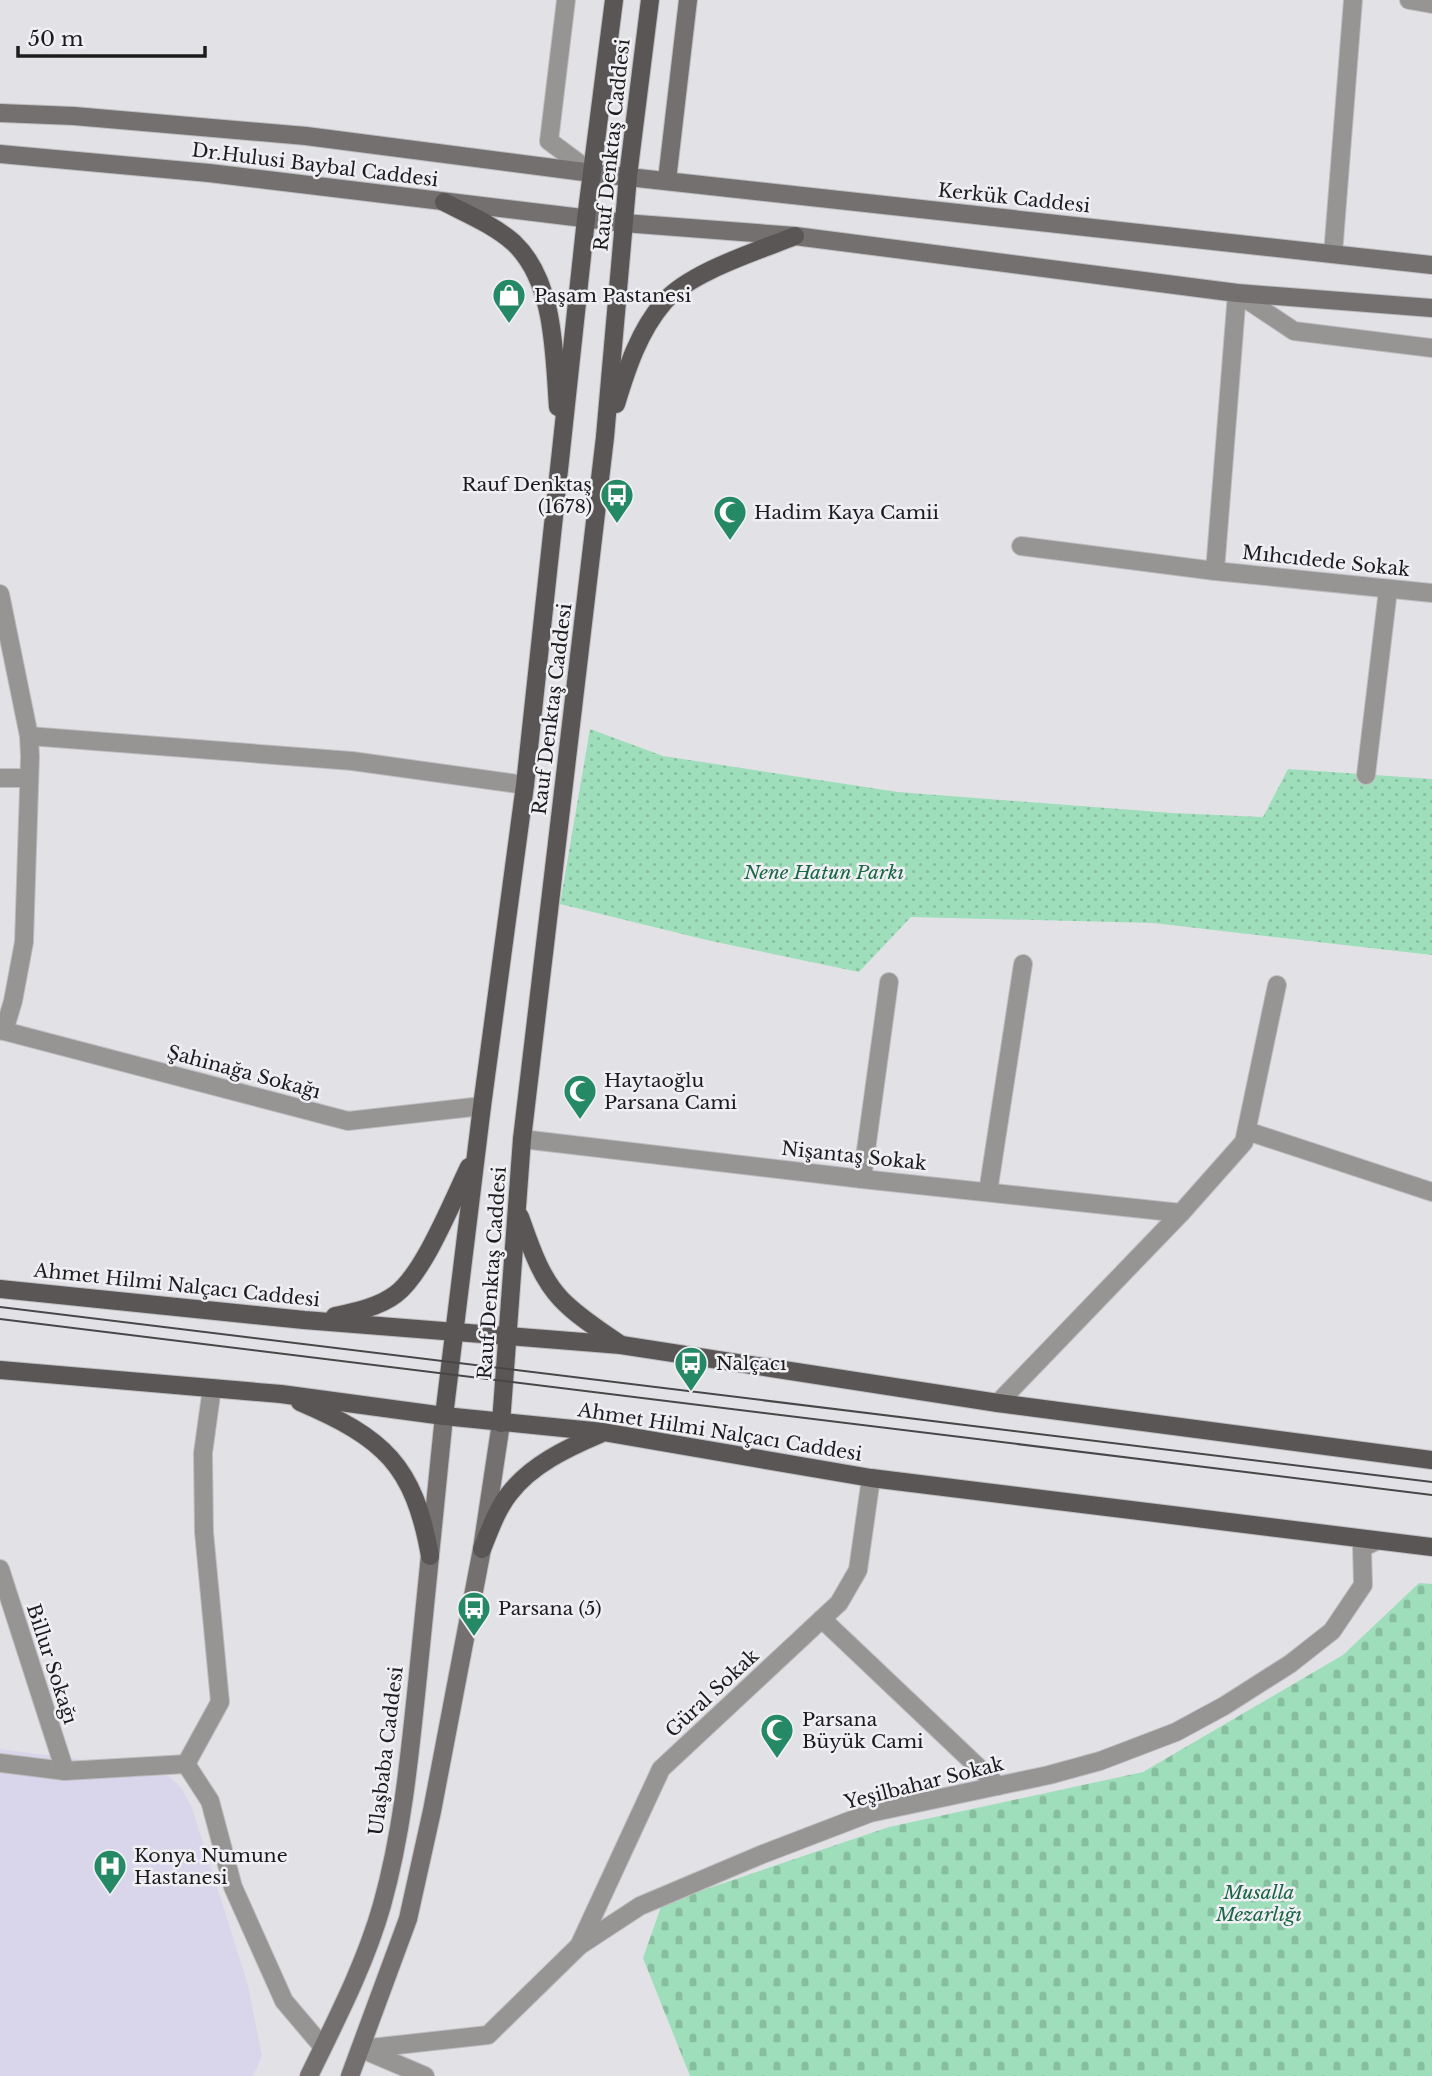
<svg xmlns="http://www.w3.org/2000/svg" width="1432" height="2076" font-family="'Libre Baskerville',serif">
<defs>
<pattern id="green-dots" width="8" height="8" patternUnits="userSpaceOnUse" patternTransform="scale(1.75)"><rect width="8" height="8" fill="#9edebb"/><path d="M2 2h.1M6 6h.1" fill="none" stroke="#88bea0" stroke-width="1.8" stroke-linecap="round"/></pattern>
<pattern id="cemetery-stones" width="16" height="16" patternUnits="userSpaceOnUse" patternTransform="scale(1.75)"><rect width="16" height="16" fill="#9edebb"/><path d="M2 7V4a2 2 0 0 1 4 0v3zM10 15v-3a2 2 0 0 1 4 0v3z" fill="#88bea0"/></pattern>
</defs>
<rect width="100%" height="100%" fill="#e2e2e6"/>
<polygon fill="#d9d6eb" points="0,1749 153,1769 169,1776 182,1789 192,1808 248,1985 262,2056 253,2076 0,2076"/>
<polygon fill="url(#green-dots)" points="590,729 663,756 898,792 1172,813 1263,817 1288,769 1432,779 1432,955 1153,923 911,917 859,972 711,941 560,904"/>
<polygon fill="url(#cemetery-stones)" points="1419,1583 1432,1584 1432,2076 690,2076 643,1958 662,1904 889,1827 1143,1772 1343,1655"/>
<g fill="none" stroke-linecap="round" stroke-linejoin="round">
<defs>
<g id="street">
<polyline points="566,0 549,141 592,173"/>
<polyline points="1409,0 1432,4"/>
<polyline points="1333,254 1353,0"/>
<polyline points="1021,546 1215,571 1432,593"/>
<polyline points="1215,571 1237,293 1294,331 1432,348"/>
<polyline points="0,594 29,736 30,757 24,942 13,1001 4,1031"/>
<polyline points="29,736 352,761 525,785"/>
<polyline points="1366,775 1388,590"/>
<polyline points="0,778 29,778"/>
<polyline points="0,1030 348,1121 482,1106"/>
<polyline points="1247,1131 1432,1192"/>
<polyline points="522,1139 862,1179 1181,1213"/>
<polyline points="862,1179 889,982"/>
<polyline points="988,1192 1023,964"/>
<polyline points="998,1403 1181,1213 1244,1142 1277,985"/>
<polyline points="0,1569 65,1771"/>
<polyline points="822,1619 998,1786"/>
<polyline points="0,1763 65,1771 186,1764"/>
<polyline points="186,1764 220,1702 204,1532 203,1453 212,1388"/>
<polyline points="186,1764 210,1801 233,1887 284,2001 323,2047"/>
<polyline points="579,1946 661,1769 839,1603 858,1570 871,1478"/>
<polyline points="361,2049 488,2035 579,1946 640,1906 763,1854 870,1813 1049,1775 1100,1761 1176,1732 1224,1706 1290,1664 1332,1631 1363,1585 1362,1548 1376,1541"/>
<polyline points="364,2050 425,2076"/>
</g>
<g id="secondary">
<polyline points="0,113 74,116 306,136 592,173 1432,265"/>
<polyline points="0,154 209,173 624,223 795,236 1237,293 1432,308"/>
<polyline points="667,180 688,0"/>
<path d="M309 2076C336 2020 365 1965 382 1905 403 1830 410 1752 418 1675 427 1589 435 1502 444 1416"/>
<polyline points="350,2076 408,1919 432,1811 482,1549 501,1423"/>
</g>
<g id="primary">
<path d="M444 202C467 214 494 225 514 243 555 282 554 354 558 407"/>
<path d="M616 404C627 368 639 331 664 302 690 272 758 251 795 236"/>
<path d="M520 1217C530 1245 540 1277 561 1299 578 1317 601 1331 621 1345"/>
<polyline points="0,1289 304,1320 621,1345 998,1403 1432,1460"/>
<path d="M335 1316C355 1312 379 1307 396 1294 424 1273 453 1200 469 1167"/>
<polyline points="0,1370 281,1394 444,1416 603,1432 871,1478 1432,1547"/>
<path d="M300 1402C384 1438 414 1465 430 1556"/>
<polyline points="444,1416 482,1106 525,785 586,219 614,0"/>
<polyline points="501,1423 522,1139 605,437 628,176 650,0"/>
<path d="M482 1549C490 1530 496 1511 509 1494 531 1465 567 1448 600 1434"/>
</g>
</defs>
<use href="#street" stroke="#bebec2" stroke-width="20"/>
<use href="#secondary" stroke="#bebec2" stroke-width="20"/>
<use href="#primary" stroke="#bebec2" stroke-width="20"/>
<use href="#street" stroke="#979594" stroke-width="18"/>
<use href="#secondary" stroke="#73706f" stroke-width="18"/>
<use href="#primary" stroke="#5a5655" stroke-width="18"/>
<g stroke="#474748" stroke-width="2">
<polyline points="0,1307 1432,1482"/>
<polyline points="0,1319 1432,1495"/>
</g>
</g>
<defs>
<symbol id="shop-pin" viewBox="-11 -11 22 30"><path d="M0 17L-7.5 6A9.5 9.5 0 1 1 7.5 6Z" fill="#248964" stroke="#efeff4"/><path d="M-5-2.5h2.3a2.7 3.5 0 0 1 5.4 0H5L5.5 6h-11ZM-1.5-2.5h3a1.5 2.3 0 0 0-3 0Z" fill="#fff"/></symbol>
<symbol id="bus-pin" viewBox="-11 -11 22 30"><path d="M0 17L-7.5 6A9.5 9.5 0 1 1 7.5 6Z" fill="#248964" stroke="#efeff4"/><path d="M-5-6H5V4H4V6H2V4H-2V6H-4V4H-5ZM-3.5-4V0h7V-4ZM-3.5 1.2v1.5H-2V1.2ZM2 1.2v1.5H3.5V1.2Z" fill="#fff"/></symbol>
<symbol id="mosque-pin" viewBox="-11 -11 22 30"><path d="M0 17L-7.5 6A9.5 9.5 0 1 1 7.5 6Z" fill="#248964" stroke="#efeff4"/><path d="M3.5-4.9A6 6 0 1 0 3.5 4.9A5 5 0 1 1 3.5-4.9Z" fill="#fff"/></symbol>
<symbol id="hospital-pin" viewBox="-11 -11 22 30"><path d="M0 17L-7.5 6A9.5 9.5 0 1 1 7.5 6Z" fill="#248964" stroke="#efeff4"/><path d="M-5-5h3v3.5h4V-5h3V5h-3V1.5h-4V5h-3Z" fill="#fff"/></symbol>
</defs>
<g fill-rule="evenodd">
<use href="#shop-pin" x="490" y="276" width="38" height="52"/>
<use href="#bus-pin" x="598" y="476" width="38" height="52"/>
<use href="#mosque-pin" x="711" y="493" width="38" height="52"/>
<use href="#mosque-pin" x="561" y="1072" width="38" height="52"/>
<use href="#bus-pin" x="672" y="1344" width="38" height="52"/>
<use href="#bus-pin" x="455" y="1589" width="38" height="52"/>
<use href="#mosque-pin" x="758" y="1711" width="38" height="52"/>
<use href="#hospital-pin" x="91" y="1847" width="38" height="52"/>
</g>
<g text-anchor="middle" dominant-baseline="central" stroke-width="5" stroke-linejoin="round" paint-order="stroke">
<g font-size="19" fill="#1c1c1d" stroke="#efeff4">
<text transform="translate(612 145) rotate(-84)">Rauf Denktaş Caddesi</text>
<text transform="translate(315 165) rotate(7)">Dr.Hulusi Baybal Caddesi</text>
<text transform="translate(1014 198) rotate(6)">Kerkük Caddesi</text>
<text transform="translate(1326 561) rotate(6)">Mıhcıdede Sokak</text>
<text transform="translate(552 709) rotate(-83)">Rauf Denktaş Caddesi</text>
<text transform="translate(244 1072) rotate(15)">Şahinağa Sokağı</text>
<text transform="translate(854 1156) rotate(6)">Nişantaş Sokak</text>
<text transform="translate(492 1273) rotate(-86)">Rauf Denktaş Caddesi</text>
<text transform="translate(177 1285) rotate(6)">Ahmet Hilmi Nalçacı Caddesi</text>
<text transform="translate(720 1432) rotate(9)">Ahmet Hilmi Nalçacı Caddesi</text>
<text transform="translate(52 1664) rotate(72)">Billur Sokağı</text>
<text transform="translate(712 1693) rotate(-43)">Güral Sokak</text>
<text transform="translate(386 1751) rotate(-83)">Ulaşbaba Caddesi</text>
<text transform="translate(924 1783) rotate(-14)">Yeşilbahar Sokak</text>
</g>
<g font-size="19" fill="#1c1c1d" stroke="#efeff4" text-anchor="start">
<text x="534" y="295">Paşam Pastanesi</text>
<text x="592" y="484" text-anchor="end">Rauf Denktaş<tspan x="592" dy="22">(1678)</tspan></text>
<text x="754" y="512">Hadim Kaya Camii</text>
<text x="604" y="1080">Haytaoğlu<tspan x="604" dy="22">Parsana Cami</tspan></text>
<text x="716" y="1363">Nalçacı</text>
<text x="498" y="1608">Parsana (5)</text>
<text x="802" y="1719">Parsana<tspan x="802" dy="22">Büyük Cami</tspan></text>
<text x="134" y="1855">Konya Numune<tspan x="134" dy="22">Hastanesi</tspan></text>
</g>
<g font-size="19" font-style="italic" fill="#1a6644" stroke="#efeff4">
<text x="824" y="872">Nene Hatun Parkı</text>
<text x="1259" y="1892">Musalla<tspan x="1259" dy="22">Mezarlığı</tspan></text>
</g>
</g>
<path d="M18 46v10h187v-10" fill="none" stroke="#1c1c1d" stroke-width="3.5"/>
<text x="28" y="46" font-size="21" fill="#1c1c1d" stroke="#efeff4" stroke-width="5" paint-order="stroke">50 m</text>
</svg>
